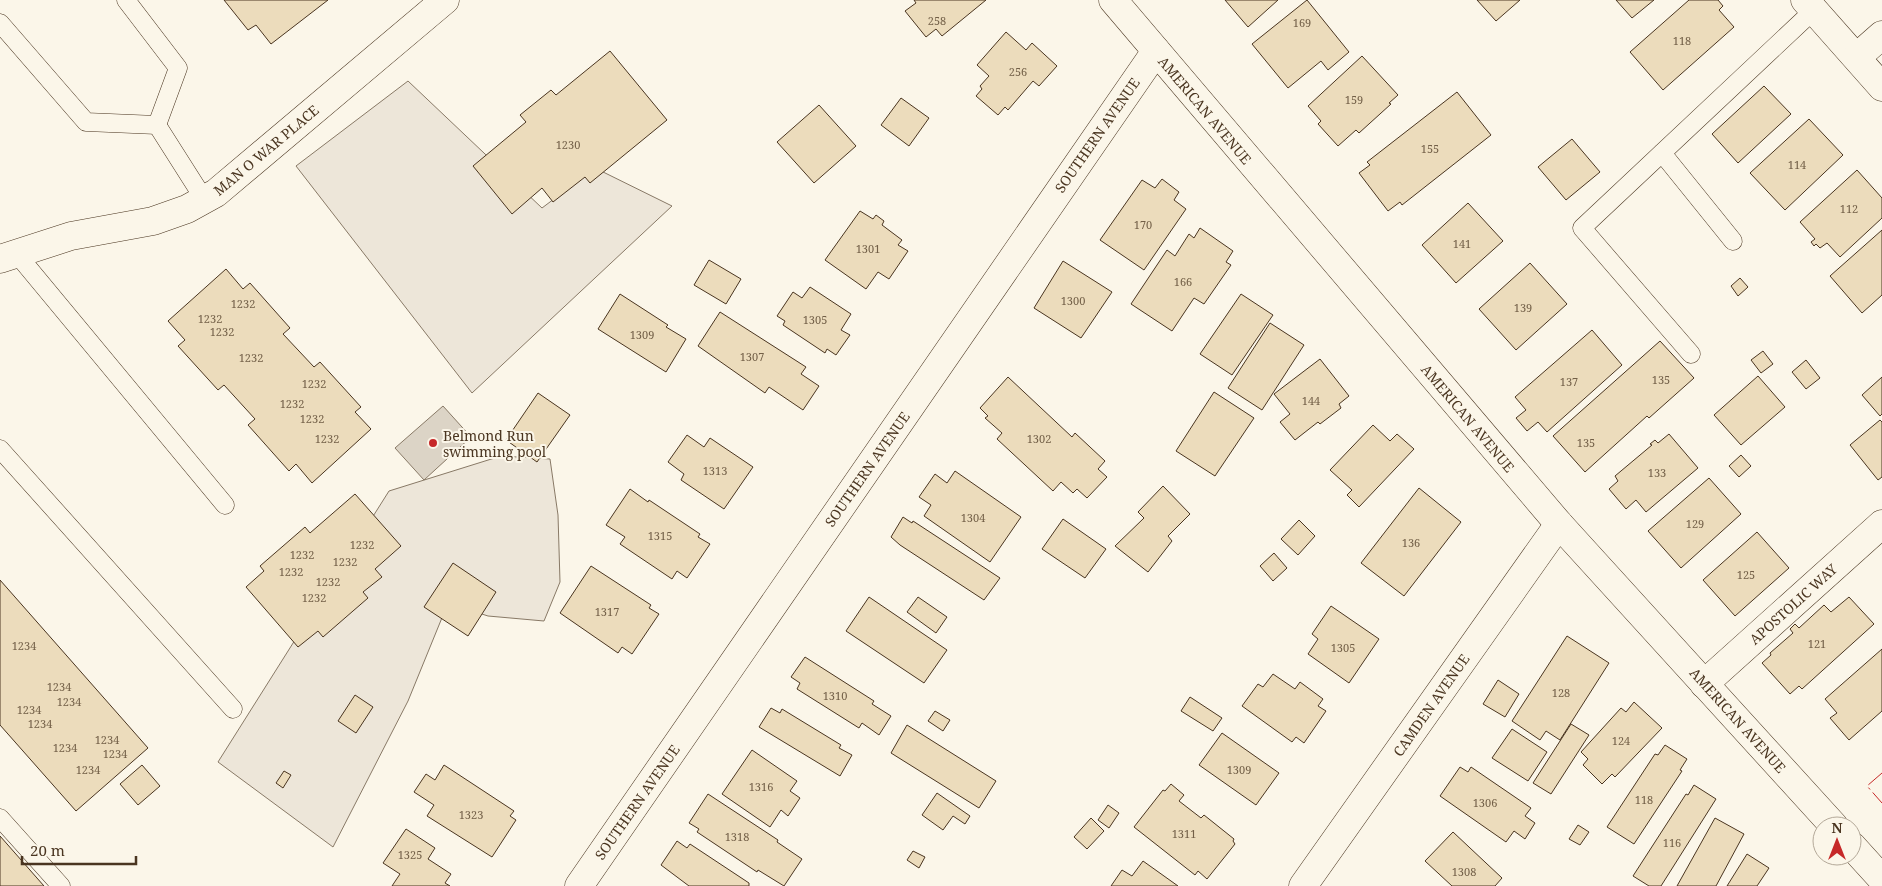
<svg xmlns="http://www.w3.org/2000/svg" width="1882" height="886" font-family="'Noto Serif',serif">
<rect width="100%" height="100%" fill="#fbf6e9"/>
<g fill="#ede6d9" stroke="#887966">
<polygon points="408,81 542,208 595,168 672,206 472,393 296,166"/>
<polygon points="501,456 550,459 558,515 560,582 544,621 488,616 448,603 408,701 333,847 218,762 389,491"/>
</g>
<polygon fill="#dcd4c6" stroke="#887966" points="443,406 471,437 424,480 395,448"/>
<g fill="#ecdcbc" stroke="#4a3520">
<polygon points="224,0 328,0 271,44 256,25 248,30"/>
<polygon points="914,0 986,0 942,36 936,29 926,37 905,11 916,3"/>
<polygon points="1225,0 1278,0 1248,27"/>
<polygon points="1307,0 1349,52 1328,70 1321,61 1288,88 1252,44"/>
<polygon points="1477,0 1520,0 1496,21"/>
<polygon points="1616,0 1654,0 1632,18"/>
<polygon points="1689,0 1718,0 1723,6 1719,10 1734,27 1663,90 1630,52"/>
<polygon points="1006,32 1026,50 1032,43 1057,66 1039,86 1033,81 1008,110 1005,107 998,115 976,96 982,89 980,86 989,76 977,65"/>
<polygon points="610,51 667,120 590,183 585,177 553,202 542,188 512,214 473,166 526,122 520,115 551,90 556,95"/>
<polygon points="1362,56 1398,95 1389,103 1391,104 1359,133 1356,130 1338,146 1318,124 1321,121 1308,106"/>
<polygon points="1764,86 1791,114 1738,163 1712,134"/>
<polygon points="1457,92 1491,135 1402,205 1400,202 1388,211 1359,173 1370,165 1367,162"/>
<polygon points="901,98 929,118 909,146 881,125"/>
<polygon points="819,105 856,146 814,183 777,142"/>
<polygon points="1809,119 1843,155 1785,210 1750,173"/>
<polygon points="1572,139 1600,172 1566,200 1538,167"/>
<polygon points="1857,170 1882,198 1882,218 1840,257 1827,243 1820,248 1816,244 1814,246 1811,242 1815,239 1800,222"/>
<polygon points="1162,179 1179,192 1174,200 1186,209 1144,270 1100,240 1142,180 1155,188"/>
<polygon points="1468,203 1503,241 1456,283 1422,245"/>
<polygon points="860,211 873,219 876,215 884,221 882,225 902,240 898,245 908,251 889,279 878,272 866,289 825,260"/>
<polygon points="1200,228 1233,251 1226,262 1231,265 1204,304 1194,298 1172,331 1131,304 1167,250 1175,256 1189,234 1194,238"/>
<polygon points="1882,230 1882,295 1862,313 1830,276"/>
<polygon points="709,260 741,279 726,304 694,285"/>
<polygon points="1063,261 1112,292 1081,338 1034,308"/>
<polygon points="1530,263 1567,304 1516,350 1479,309"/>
<polygon points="226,269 243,289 250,283 290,328 283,334 314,367 320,362 361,407 355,412 371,429 312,483 296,464 289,471 248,425 255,419 224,385 218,390 178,346 185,340 168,321"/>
<polygon points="1740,278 1748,287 1738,296 1731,286"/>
<polygon points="810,287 851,314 841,330 850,335 836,355 827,349 825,353 783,325 785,321 777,316 793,292 802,298"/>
<polygon points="620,294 668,325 666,327 686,339 666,372 598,329"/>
<polygon points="1241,294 1273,315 1232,375 1200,354"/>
<polygon points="720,312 806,367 801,374 819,386 803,410 769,387 765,393 698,346"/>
<polygon points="1270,323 1304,345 1262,410 1228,388"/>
<polygon points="1592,330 1622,365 1547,432 1538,422 1527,431 1516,418 1526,410 1515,397"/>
<polygon points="1660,341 1694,378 1649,418 1647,416 1585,472 1553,436"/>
<polygon points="1763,351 1773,364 1761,373 1751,360"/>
<polygon points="1320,359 1349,396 1339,404 1341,408 1320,424 1318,422 1295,440 1280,422 1290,414 1274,394"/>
<polygon points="1806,360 1820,378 1806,389 1792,372"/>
<polygon points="1758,376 1785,407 1741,445 1714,415"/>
<polygon points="1008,377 1072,437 1075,433 1105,461 1098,469 1107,477 1087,498 1077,489 1073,493 1061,482 1053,491 997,439 1002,433 985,418 988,416 980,408"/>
<polygon points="1882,377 1882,414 1880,416 1862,395"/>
<polygon points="1214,392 1254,418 1215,476 1176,451"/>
<polygon points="538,393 570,415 537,462 506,440"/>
<polygon points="1880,420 1882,422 1882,477 1878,480 1850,445"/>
<polygon points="1373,425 1390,441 1397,434 1414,449 1359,507 1347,495 1352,490 1330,470"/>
<polygon points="1669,434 1698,468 1646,512 1636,500 1626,509 1609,489 1618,481 1615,476 1652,445 1650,444 1655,440 1658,443"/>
<polygon points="687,435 704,447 710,438 753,467 724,509 681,480 684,474 668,462"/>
<polygon points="1741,455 1751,466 1739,477 1729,466"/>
<polygon points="955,471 1021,517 990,562 924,516 931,505 919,497 935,474 947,483"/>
<polygon points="1709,478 1741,514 1681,568 1648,531"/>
<polygon points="1163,486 1190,514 1168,536 1172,541 1148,572 1115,546 1144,518 1138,512"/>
<polygon points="1419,488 1461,522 1404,596 1361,563"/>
<polygon points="630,489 648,502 649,500 700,534 698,537 710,544 687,578 677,571 672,579 620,544 625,537 606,525"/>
<polygon points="355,494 401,546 375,569 382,577 363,592 368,598 323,637 318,631 298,647 246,587 264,571 260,566 305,527 310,533"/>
<polygon points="903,517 912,523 913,521 1000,578 984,600 900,545 891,537"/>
<polygon points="1063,519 1106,549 1085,578 1042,549"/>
<polygon points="1299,520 1315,536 1298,555 1281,539"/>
<polygon points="1757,532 1789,568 1735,616 1703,580"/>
<polygon points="1274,553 1287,568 1273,581 1260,566"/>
<polygon points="453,563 496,592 468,636 424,607"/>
<polygon points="591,566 651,605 649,608 659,614 632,654 622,647 618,653 560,613"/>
<polygon points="0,580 148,748 76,811 0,725"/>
<polygon points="869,597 947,650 924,683 846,631"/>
<polygon points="918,597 947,617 936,633 907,612"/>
<polygon points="1849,597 1874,624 1802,689 1799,686 1790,694 1762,663 1771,655 1770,653 1793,633 1790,629 1795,624 1799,628 1824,605 1831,612"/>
<polygon points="1331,606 1379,639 1349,683 1308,654 1318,639 1312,634"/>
<polygon points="1567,636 1609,663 1560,740 1546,731 1540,740 1512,721"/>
<polygon points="1882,649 1882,711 1849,740 1830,718 1837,713 1825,699"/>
<polygon points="805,657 874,701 872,704 891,716 879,735 862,723 859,728 797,689 800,683 791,677"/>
<polygon points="1273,674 1295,689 1300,682 1323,699 1318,706 1326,711 1304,743 1296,737 1292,742 1242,706 1258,684 1263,687"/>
<polygon points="1498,680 1519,694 1505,717 1483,704"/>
<polygon points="355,695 373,707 356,733 338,721"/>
<polygon points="1190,697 1222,718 1213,731 1181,711"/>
<polygon points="1634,702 1662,728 1615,777 1612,774 1602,784 1583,765 1588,759 1581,752 1621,708 1626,712"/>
<polygon points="771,708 780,713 782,709 841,745 839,748 852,755 840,776 759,727"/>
<polygon points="935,711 950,720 943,731 928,721"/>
<polygon points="1571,724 1589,735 1551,794 1533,783"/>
<polygon points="907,725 996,781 979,808 891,753"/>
<polygon points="1512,729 1547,752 1528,781 1492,758"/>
<polygon points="1222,733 1279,773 1256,805 1199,765"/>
<polygon points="1665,745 1687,759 1680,770 1682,771 1634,844 1607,827 1655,754 1658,755"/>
<polygon points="752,750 797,781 790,791 800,798 788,816 781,810 770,827 722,794"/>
<polygon points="142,765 160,786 138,805 120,784"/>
<polygon points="444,765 514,811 510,816 516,820 492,857 427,816 434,805 414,792 426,774 435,780"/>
<polygon points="1460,767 1468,772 1471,767 1531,808 1525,816 1535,823 1525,839 1514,831 1506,842 1440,796"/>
<polygon points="284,771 291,775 283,788 276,783"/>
<polygon points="1171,784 1184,795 1179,801 1201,818 1204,815 1234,839 1233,841 1235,844 1207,879 1198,871 1195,875 1134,827 1163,790 1165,791"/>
<polygon points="1694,785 1716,799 1661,886 1649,886 1633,876 1686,794 1688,795"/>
<polygon points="937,793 970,816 965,824 953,816 943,830 922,815"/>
<polygon points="708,794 778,840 777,842 802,859 784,886 758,870 757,872 697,832 699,829 689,823"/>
<polygon points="1108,805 1119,813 1109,828 1098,820"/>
<polygon points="1091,818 1104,831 1087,849 1074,837"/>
<polygon points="1715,818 1744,834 1716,886 1677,886"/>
<polygon points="1578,825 1589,832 1580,845 1569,839"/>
<polygon points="406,829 435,848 428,859 451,874 445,883 450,886 392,886 400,874 383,863"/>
<polygon points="1453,832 1502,878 1495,886 1452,886 1425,861"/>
<polygon points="0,836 44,886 0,886"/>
<polygon points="677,841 687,848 690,844 749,883 749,886 689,886 661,865"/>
<polygon points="913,851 925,857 919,868 907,860"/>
<polygon points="1747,854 1769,868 1757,886 1727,886"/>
<polygon points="1143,861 1178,886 1111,886 1122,870 1132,876"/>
</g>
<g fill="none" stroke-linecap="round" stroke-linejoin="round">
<defs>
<g id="service">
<polyline points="126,0 178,68 157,125"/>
<polyline points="0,23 86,122 157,125"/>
<polyline points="157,125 204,199"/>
<polyline points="1662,153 1733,241"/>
<polyline points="16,253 225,505"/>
<polyline points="1691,354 1582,228 1814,10"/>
<polyline points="0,449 233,709"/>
<polyline points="0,818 61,886"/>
</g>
<g id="minor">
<polyline points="1113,0 1559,524 1834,826"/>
<polyline points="1805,0 1882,87"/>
<polyline points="1857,57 1882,35"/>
<polyline points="0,259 71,236 153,221 187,209 216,193 445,0"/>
<polyline points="1704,684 1882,524"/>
<polyline points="1852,846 1882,879"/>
<polyline points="579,886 1156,51"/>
<polyline points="1303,886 1559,524"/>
</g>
</defs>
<use href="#service" stroke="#4a3520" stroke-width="19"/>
<use href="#minor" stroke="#4a3520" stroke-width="29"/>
<use href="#service" stroke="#fbf6e9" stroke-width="18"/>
<use href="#minor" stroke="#fbf6e9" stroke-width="28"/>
<polyline stroke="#c62828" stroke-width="1" stroke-dasharray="18 4 2.5 4" stroke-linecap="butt" points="1882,773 1867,786 1882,803"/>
</g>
<circle fill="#c62828" stroke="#fbf6e9" stroke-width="2" cx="433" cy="443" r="5"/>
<g text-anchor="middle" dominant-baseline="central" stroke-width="4" stroke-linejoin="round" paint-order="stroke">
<g font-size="11" fill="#725f47">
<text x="937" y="20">258</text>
<text x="1302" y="22">169</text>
<text x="1682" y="40">118</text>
<text x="1018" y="71">256</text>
<text x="1354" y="99">159</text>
<text x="568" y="144">1230</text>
<text x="1430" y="148">155</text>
<text x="1797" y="164">114</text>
<text x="1849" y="208">112</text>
<text x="1143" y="224">170</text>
<text x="1462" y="243">141</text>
<text x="868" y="248">1301</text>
<text x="1183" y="281">166</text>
<text x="1073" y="300">1300</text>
<text x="243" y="303">1232</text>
<text x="1523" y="307">139</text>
<text x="210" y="318">1232</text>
<text x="815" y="319">1305</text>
<text x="222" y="331">1232</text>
<text x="642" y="334">1309</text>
<text x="752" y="356">1307</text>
<text x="251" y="357">1232</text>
<text x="1661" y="379">135</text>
<text x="1569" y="381">137</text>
<text x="314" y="383">1232</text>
<text x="1311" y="400">144</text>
<text x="292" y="403">1232</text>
<text x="312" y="418">1232</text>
<text x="327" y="438">1232</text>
<text x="1039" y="438">1302</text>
<text x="1586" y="442">135</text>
<text x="715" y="470">1313</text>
<text x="1657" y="472">133</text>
<text x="973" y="517">1304</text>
<text x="1695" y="523">129</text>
<text x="660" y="535">1315</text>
<text x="1411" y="542">136</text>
<text x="362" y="544">1232</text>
<text x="302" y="554">1232</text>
<text x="345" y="561">1232</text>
<text x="291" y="571">1232</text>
<text x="1746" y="574">125</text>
<text x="328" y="581">1232</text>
<text x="314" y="597">1232</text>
<text x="607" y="611">1317</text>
<text x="1817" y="643">121</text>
<text x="24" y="645">1234</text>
<text x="1343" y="647">1305</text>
<text x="59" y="686">1234</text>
<text x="1561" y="692">128</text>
<text x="835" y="695">1310</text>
<text x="69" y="701">1234</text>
<text x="29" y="709">1234</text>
<text x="40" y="723">1234</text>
<text x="107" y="739">1234</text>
<text x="1621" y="740">124</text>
<text x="65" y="747">1234</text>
<text x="115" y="753">1234</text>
<text x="88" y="769">1234</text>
<text x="1239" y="769">1309</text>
<text x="761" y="786">1316</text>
<text x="1644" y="799">118</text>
<text x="1485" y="802">1306</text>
<text x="471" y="814">1323</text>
<text x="1184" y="833">1311</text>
<text x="737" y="836">1318</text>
<text x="1672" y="842">116</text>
<text x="410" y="854">1325</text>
<text x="1464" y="871">1308</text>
</g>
<g font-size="14" fill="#4a3520" stroke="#fbf6e9">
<text transform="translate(1205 110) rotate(50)">AMERICAN AVENUE</text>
<text transform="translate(1097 135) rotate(-55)">SOUTHERN AVENUE</text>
<text transform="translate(266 150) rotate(-40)">MAN O WAR PLACE</text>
<text transform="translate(1468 418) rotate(50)">AMERICAN AVENUE</text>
<text transform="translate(867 469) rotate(-55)">SOUTHERN AVENUE</text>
<text transform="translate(1793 604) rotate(-42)">APOSTOLIC WAY</text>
<text transform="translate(1431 705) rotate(-55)">CAMDEN AVENUE</text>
<text transform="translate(1738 720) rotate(48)">AMERICAN AVENUE</text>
<text transform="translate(637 802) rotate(-55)">SOUTHERN AVENUE</text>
</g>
<g font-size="14" fill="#4a3520" stroke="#fbf6e9" text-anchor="start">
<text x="443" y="435">Belmond Run<tspan x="443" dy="16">swimming pool</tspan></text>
</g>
</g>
<g transform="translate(1837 841)"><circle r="24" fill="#fbf6e9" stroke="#b4a999"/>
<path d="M0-4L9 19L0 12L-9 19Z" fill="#c62828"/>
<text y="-8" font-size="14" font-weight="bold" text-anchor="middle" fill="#4a3520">N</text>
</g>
<path d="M22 856v8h114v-8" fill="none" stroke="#4a3520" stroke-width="2.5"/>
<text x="30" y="856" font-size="15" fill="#4a3520" stroke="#fbf6e9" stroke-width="4" paint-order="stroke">20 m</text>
</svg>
